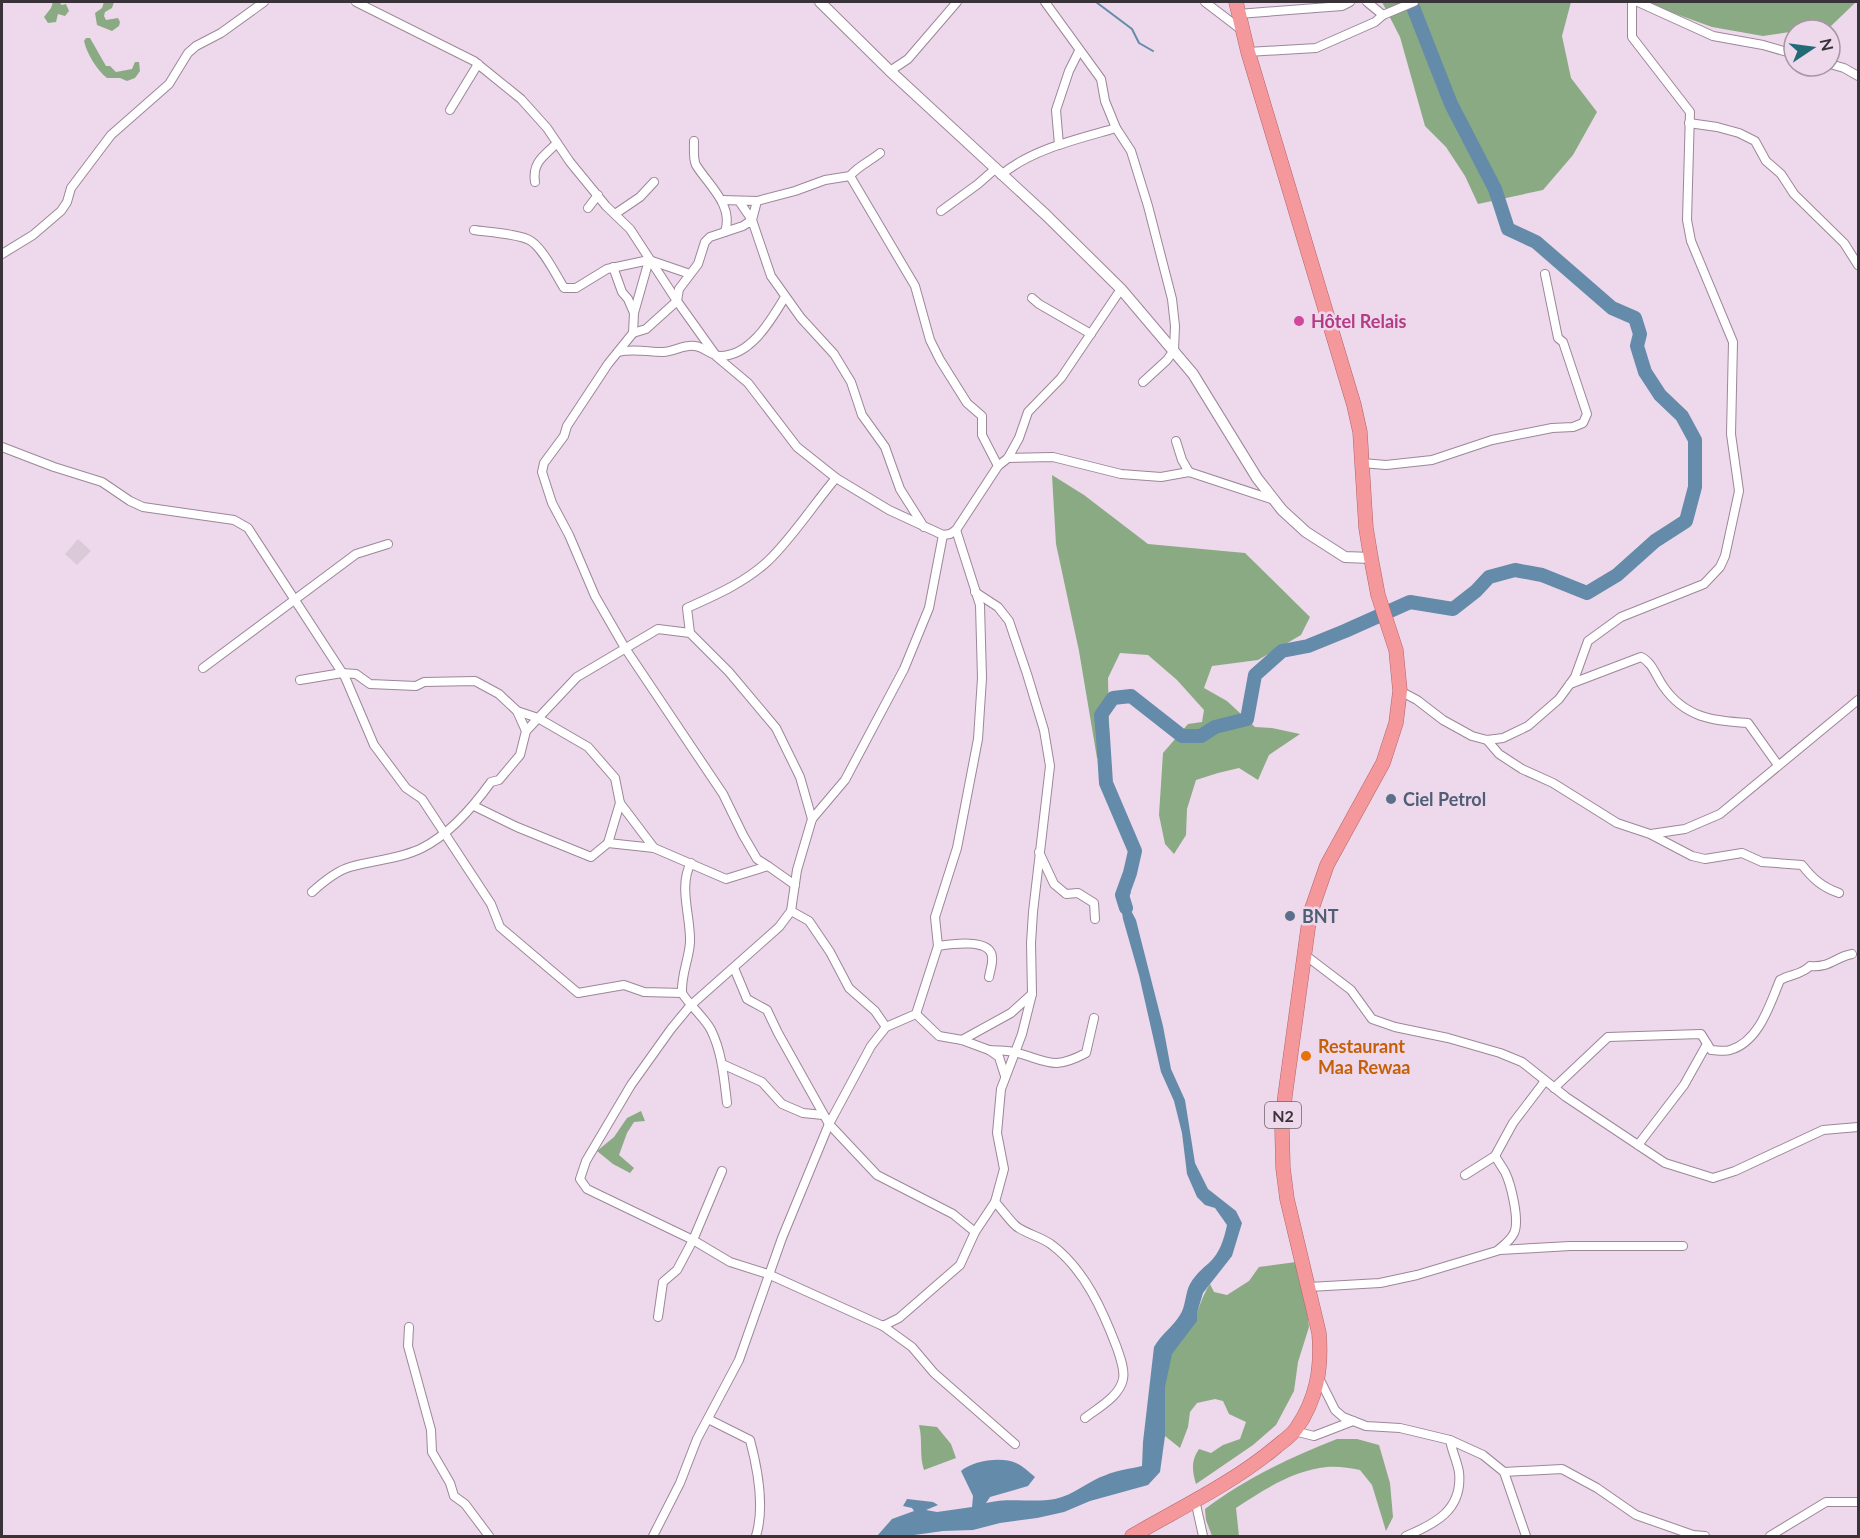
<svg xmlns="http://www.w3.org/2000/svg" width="1860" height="1538" font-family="Lato,sans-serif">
<rect width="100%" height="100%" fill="#eed8eb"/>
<polygon fill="#dbc9d9" points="78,539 91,551 77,565 65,554"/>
<g fill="#8aaa84">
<polygon points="53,2 59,2 62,5 66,4 69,11 65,16 58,14 56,22 48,23 44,17 51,8"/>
<polygon points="104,2 114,2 112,8 105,12 104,16 106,20 118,18 120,22 119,26 112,31 97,25 95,13 102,8"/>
<polygon points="1382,2 1571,2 1562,36 1571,78 1597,112 1573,155 1543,190 1478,204 1465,176 1446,147 1425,126 1400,37"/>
<polygon points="1643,2 1856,2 1831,26 1763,36 1712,27"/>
<path d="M86 38H90L106 66H110L116 72 132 69 135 62H139L140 71 135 78 127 81 120 78H107C97 70 87 54 84 41Z"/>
<polygon points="1052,475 1084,495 1148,544 1245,553 1310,617 1301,635 1258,660 1212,666 1204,688 1227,701 1255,727 1272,728 1300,734 1269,755 1258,780 1239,768 1218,773 1196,780 1187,809 1186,835 1174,854 1165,844 1159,815 1163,753 1188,724 1202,722 1204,710 1177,680 1148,655 1120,653 1108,678 1110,762 1097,758 1079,651 1056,544"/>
<polygon points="641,1111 645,1121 634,1122 627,1133 619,1155 634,1168 630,1173 613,1164 597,1151 614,1137 627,1118"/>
<path d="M1296 1262 1306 1304 1309 1327 1298 1362 1294 1391 1276 1425 1253 1445 1196 1484C1192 1470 1191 1461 1199 1449L1211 1453 1223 1445 1240 1439 1246 1422 1229 1414 1223 1401 1215 1399 1197 1403 1190 1412 1188 1427 1180 1448 1165 1436C1164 1411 1160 1376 1172 1353 1178 1342 1187 1334 1193 1322 1199 1309 1202 1296 1210 1284L1214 1292 1227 1295 1249 1281 1259 1267Z"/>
<path d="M919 1425 937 1427 951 1444 956 1458 924 1470C919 1455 923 1441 919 1425Z"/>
<path d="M1337 1439H1357L1379 1445 1390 1483 1393 1517 1386 1531 1372 1485 1360 1470C1350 1468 1338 1466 1327 1467 1294 1470 1263 1490 1236 1508L1239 1536H1212L1206 1520 1205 1509C1244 1479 1291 1457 1337 1439Z"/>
</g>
<path fill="#648baa" d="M1119 890 1131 892 1127 903 1136 920 1140 936 1163 1026 1171 1069 1185 1100 1195 1163 1208 1189 1236 1211 1242 1223 1232 1256 1203 1293 1197 1313V1321L1172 1354 1165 1387V1436L1160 1472 1148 1485 1090 1501 1064 1512 1037 1518 1000 1523 973 1530 943 1531 907 1536H877L892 1519 914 1511 912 1508 903 1506 907 1499 933 1502 938 1505 926 1510 937 1512 972 1507 973 1496 961 1471C972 1461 1001 1456 1016 1463 1023 1466 1029 1472 1035 1477L1028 1486 990 1497 986 1503C1009 1497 1032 1503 1055 1499 1074 1495 1088 1481 1106 1475 1117 1470 1130 1469 1142 1466L1143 1442 1154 1347C1162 1333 1172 1328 1180 1315 1186 1306 1185 1293 1190 1284 1195 1275 1202 1269 1209 1263 1220 1253 1224 1239 1227 1225L1215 1208 1205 1205 1197 1197 1187 1174 1182 1133 1174 1101 1161 1072 1139 975 1123 919Z"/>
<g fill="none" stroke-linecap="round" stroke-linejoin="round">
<polyline stroke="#648baa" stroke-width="2" points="1096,2 1132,29 1139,43 1153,51"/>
<polyline stroke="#648baa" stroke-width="14" points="1126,908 1122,895 1130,873 1135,851 1106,783 1103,737 1101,715 1113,698 1131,696 1182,736 1201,736 1215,727 1247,719 1255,675 1282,651 1308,646 1345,631 1410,602 1453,609 1476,591 1489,577 1515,570 1542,575 1587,593 1617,575 1655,541 1686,521 1695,487 1695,440 1682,416 1660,395 1645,372 1637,346 1640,334 1635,318 1612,308 1536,242 1508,229 1495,189 1451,104 1411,2"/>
<defs>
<g id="minor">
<polyline points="356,2 474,61 521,99 547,128 570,162 606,206 630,229 677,301 717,357 748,383 797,447 836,478 889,510 943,535"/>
<polyline points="1045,2 1101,79 1105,101 1116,128 1131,151 1148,206 1172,299 1175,326 1174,350 1167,360 1143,382"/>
<polyline points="1205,2 1243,31"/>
<polyline points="1367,2 1383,15"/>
<polyline points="1638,2 1713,36 1763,45 1794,54"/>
<polyline points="1238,14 1342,6 1350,2"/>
<polyline points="1248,52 1316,48 1375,22 1383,15 1414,2"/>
<polyline points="1830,64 1844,68 1858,76"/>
<polyline points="890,71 908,59 957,2"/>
<polyline points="450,110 478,64"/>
<polyline points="1689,123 1717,127 1739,133 1755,141 1766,161 1781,174 1794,194 1844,243 1858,265"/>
<path d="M694 141C694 148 693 159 696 165 709 186 734 205 725 232"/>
<polyline points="1059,145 1056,110 1069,71 1079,51"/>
<path d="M1001 175C1032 149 1078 139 1116 128"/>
<polyline points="850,176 915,286 930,340 940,360 967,403 982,416 982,435 998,466"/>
<path d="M535 182C532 162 544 156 557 143"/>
<polyline points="722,200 757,201 752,220 739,201"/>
<path d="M757 201 795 191 825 180 850 176C858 166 869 162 880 153"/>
<polyline points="588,208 598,195"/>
<polyline points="941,211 978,184 995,169"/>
<polyline points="615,214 640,197 654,182"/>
<path d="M474 230C486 232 521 234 531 241 544 250 556 275 564 288H576L607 269 649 260 690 274"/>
<polyline points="2,254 33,235 61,211 67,202 71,188 111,135 169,84 188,53 196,46 221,33 264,2"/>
<polyline points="613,267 622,292 628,299 634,313 633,333 608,364 567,426 564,436 544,463 542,472 552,503 569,535 595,596 625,648 723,794 743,835 757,859 768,866"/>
<polyline points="1032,298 1039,304 1091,334"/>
<polyline points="634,313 649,260"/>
<polyline points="633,333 646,329 677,301 679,289 698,264 705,242 710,237 743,226 752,220 771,276 801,318 834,354 851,382 862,415 885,447 900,489 924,527"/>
<path d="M618 352C633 348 648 352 663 352 674 352 684 344 695 346 704 347 712 356 720 356 751 356 771 320 785 297"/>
<polyline points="1176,441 1182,460 1189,472"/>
<path d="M2 447 54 467 102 482 130 501 143 507 234 520 248 528 345 677 374 745 406 788 422 799 491 904 500 927 578 993 624 985 644 992 682 993C690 1006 705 1018 711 1030 722 1052 724 1078 727 1103"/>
<polyline points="1008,458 1053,457 1121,474 1161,477 1189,472 1274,500"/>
<polyline points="1362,463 1386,465 1432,460 1492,440 1552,428 1573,427 1583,423 1587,414 1563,342 1558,338 1545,274"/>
<polyline points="975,592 998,607 1009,621 1027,674 1044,730 1050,766 1033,912 1031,943 1032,994 1022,1034 1001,1089 997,1133 1004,1169 995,1202 975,1232 960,1265 899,1318 883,1326 768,1274 730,1262 693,1240 587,1189 580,1179 586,1161 631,1085 671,1029 690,1006 779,927 791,911 797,870 812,819 845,780 904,669 929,608 943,535 950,534 956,530 998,466 1008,458 1019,438 1028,412 1061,378 1121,289"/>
<path d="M690 633 687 608C716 595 744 583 768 561 793 537 813 505 836 478"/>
<polyline points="203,668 356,554 388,544"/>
<polyline points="300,680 342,673 356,674 370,684 416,686 424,682 475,681 499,694 517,711 538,718 588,747 615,778 620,803 654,848"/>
<path d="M1570 684 1641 657C1652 662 1656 676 1663 686 1685 718 1713 721 1748 723L1778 765"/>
<polyline points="1400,691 1417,700 1443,720 1472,736 1487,740 1503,738 1528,726 1559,699 1575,677 1588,641 1621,617 1704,584 1720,567 1725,556 1739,491 1731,434 1733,342 1691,241 1687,220 1690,112 1632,37 1632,2"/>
<polyline points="517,711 526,731"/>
<path d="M1487 740 1499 754 1522 769 1553 783 1617 823 1650 834 1692 856 1705 859 1742 853 1762 862 1802 865C1813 879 1822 887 1839 893"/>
<polyline points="474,806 517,827 591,857 608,843 654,848 726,879 768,866 795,885"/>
<polyline points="1651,834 1685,829 1720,814 1858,700"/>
<polyline points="608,843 620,803"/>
<polyline points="1039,852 1054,884 1066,894 1078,893 1094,903 1095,919"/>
<path d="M312 892C323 882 336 871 350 867 374 860 400 859 422 848 450 834 473 807 491 782L499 780 520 755 526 731 577 677 658 629 690 633 729 672 776 728 800 777 812 819"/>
<polyline points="791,911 809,921 830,952 849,988 875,1011 886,1027"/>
<path d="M938 946C951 944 991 938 992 957 993 963 990 971 989 977"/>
<polyline points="1305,955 1351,990 1372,1019 1395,1027 1448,1038 1500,1053 1522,1062 1566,1097 1665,1163 1713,1178 1735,1171 1823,1130 1858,1127"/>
<polyline points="734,968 747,999 767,1010 778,1033 829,1124 877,1175 953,1214 975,1232"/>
<path d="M682 993C681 974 689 960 690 942 691 917 678 886 691 863"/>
<polyline points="916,1014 939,1036 962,1040 989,1050 999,1057 1005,1076"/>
<polyline points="962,1040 1011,1013 1032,994"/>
<path d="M989 1050C998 1051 1009 1050 1018 1053 1049 1062 1054 1070 1086 1053L1094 1018"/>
<polyline points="722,1064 762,1082 782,1104 803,1113 823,1115"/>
<path d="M1554 1088 1608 1037 1701 1034 1711 1050C1717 1050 1724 1052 1730 1050 1759 1042 1770 1004 1780 980 1791 974 1801 975 1810 966 1830 968 1835 957 1852 954"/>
<polyline points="1638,1145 1684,1085 1707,1044"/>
<path d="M1495 1156C1498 1161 1502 1167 1505 1172 1511 1184 1520 1221 1514 1233 1511 1240 1504 1245 1498 1250"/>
<polyline points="1465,1175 1495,1156 1513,1123 1545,1081"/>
<path d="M995 1202C1002 1209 1008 1219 1016 1226 1026 1234 1042 1237 1052 1245 1085 1270 1103 1311 1117 1348 1120 1357 1125 1370 1123 1379 1120 1396 1098 1408 1085 1418"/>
<polyline points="1309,1287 1380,1283 1417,1275 1500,1250 1570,1246 1683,1246"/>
<polyline points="658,1317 663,1282 677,1270 693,1240 722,1171"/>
<polyline points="883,1326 912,1347 934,1373 1015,1444"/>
<polyline points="409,1327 408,1346 431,1430 432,1452 450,1483 454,1496 465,1504 489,1536"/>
<polyline points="1319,1378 1335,1410 1343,1417 1366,1426 1400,1428 1450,1440 1483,1455 1504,1472 1526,1536"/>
<path d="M708 1419 750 1440C758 1470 765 1507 756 1536"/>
<polyline points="1294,1431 1314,1436 1353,1421"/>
<polyline points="1504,1472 1562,1469 1597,1488 1636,1515 1693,1535 1705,1536"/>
<polyline points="1195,1500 1203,1536"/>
<polyline points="653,1536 680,1483 697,1439 739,1360 782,1238 829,1124 871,1046 886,1027 916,1014 938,946 935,917 957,848 978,739 982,678 980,605 956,530"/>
<path d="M1406 1536C1435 1524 1463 1510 1459 1472 1457 1461 1452 1451 1450 1440"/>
<polyline points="1770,1536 1826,1502 1858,1502"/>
</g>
<polyline id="tertiary" points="820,2 890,71 1046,215 1121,289 1193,374 1257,478 1282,510 1306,532 1345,557 1371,558"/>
<path id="trunk" d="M1132 1536C1180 1508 1233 1483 1276 1447 1283 1441 1291 1436 1296 1429 1317 1399 1322 1368 1319 1333L1287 1199 1283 1168 1282 1129 1285 1096 1310 914 1327 865 1383 763 1396 723 1400 691 1396 650 1378 595 1371 558 1366 528 1360 432 1354 405 1248 52 1236 2"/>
</defs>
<use href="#minor" stroke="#9c8799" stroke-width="10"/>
<use href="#tertiary" stroke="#9c8799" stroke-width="12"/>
<use href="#trunk" stroke="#b2646a" stroke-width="15"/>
<use href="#minor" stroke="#fff" stroke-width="8"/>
<use href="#tertiary" stroke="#fff" stroke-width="10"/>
<use href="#trunk" stroke="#f4989c" stroke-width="14"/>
</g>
<circle fill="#d1479c" stroke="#eed8eb" stroke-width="2" cx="1299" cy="321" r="6"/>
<g fill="#5c6f8a" stroke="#eed8eb" stroke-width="2">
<circle cx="1391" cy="799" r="6"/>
<circle cx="1290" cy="916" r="6"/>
</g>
<circle fill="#e8710a" stroke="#eed8eb" stroke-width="2" cx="1306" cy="1056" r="6"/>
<g text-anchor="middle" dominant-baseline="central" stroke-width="5" stroke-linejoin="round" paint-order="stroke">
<rect fill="#eed8eb" stroke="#70646e" stroke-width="1.5" x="1265" y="1102" width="36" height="26" rx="4.5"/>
<g font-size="16" font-weight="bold" fill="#3a3239">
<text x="1283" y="1115">N2</text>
</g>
<g font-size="18" font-weight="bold" fill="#b23c85" stroke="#eed8eb" text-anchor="start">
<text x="1311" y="321">Hôtel Relais</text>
</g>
<g font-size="18" font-weight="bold" fill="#4e5e75" stroke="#eed8eb" text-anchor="start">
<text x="1403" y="799">Ciel Petrol</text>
<text x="1302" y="916">BNT</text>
</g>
<g font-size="18" font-weight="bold" fill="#c56008" stroke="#eed8eb" text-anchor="start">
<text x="1318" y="1046">Restaurant<tspan x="1318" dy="21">Maa Rewaa</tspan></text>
</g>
</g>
<rect width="1860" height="1538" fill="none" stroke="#3a3239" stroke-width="6"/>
<g transform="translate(1812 48) rotate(77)"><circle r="28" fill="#eed8eb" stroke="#a696a4" stroke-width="1.5"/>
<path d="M0-4.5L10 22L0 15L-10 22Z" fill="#226b76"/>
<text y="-9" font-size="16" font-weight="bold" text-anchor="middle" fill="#3a3239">N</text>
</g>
</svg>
